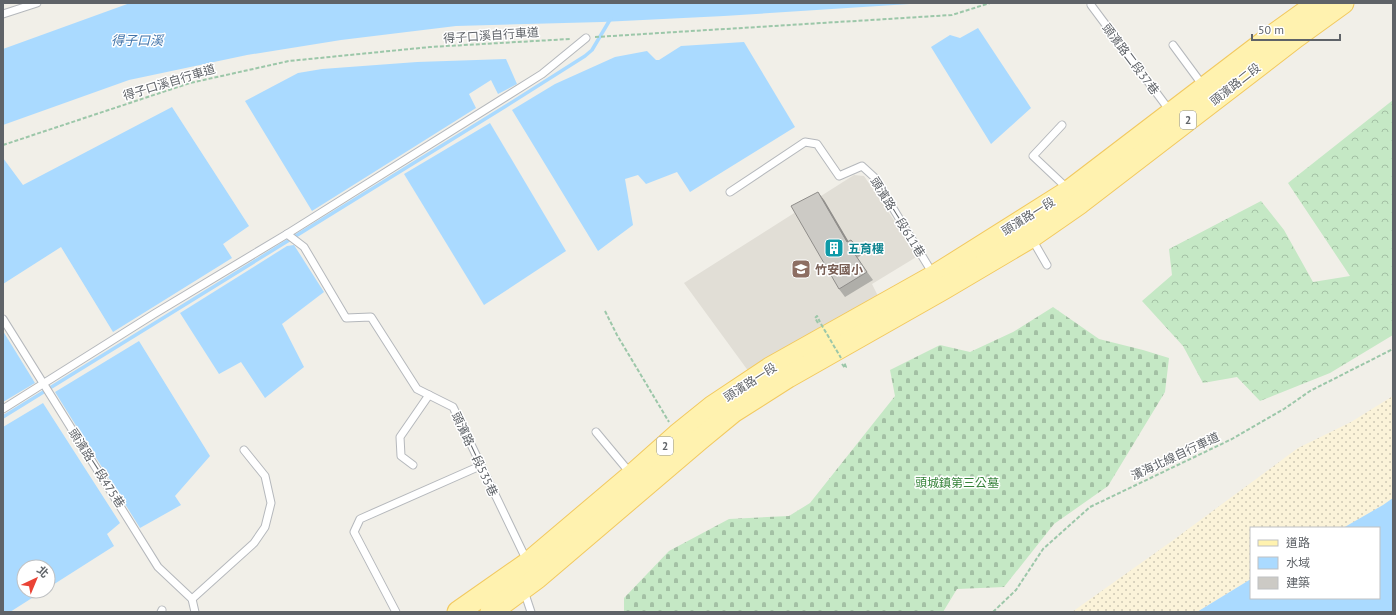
<svg xmlns="http://www.w3.org/2000/svg" width="1396" height="615" font-family="'PT Sans','Noto Sans TC',sans-serif">
<defs>
<pattern id="forest-crowns" width="20" height="18" patternUnits="userSpaceOnUse"><rect width="20" height="18" fill="#c5e8c5"/><path d="M2 6a3 3 0 1 1 6 0M12 15a3 3 0 1 1 6 0" fill="none" stroke="#a3c0a4"/></pattern>
<pattern id="sand-dots" width="8" height="8" patternUnits="userSpaceOnUse"><rect width="8" height="8" fill="#fbf3d9"/><path d="M2 2h.1M6 6h.1" fill="none" stroke="#cec8b4" stroke-width="1.8" stroke-linecap="round"/></pattern>
<pattern id="cemetery-stones" width="16" height="16" patternUnits="userSpaceOnUse"><rect width="16" height="16" fill="#c5e8c5"/><path d="M2 7V4a2 2 0 0 1 4 0v3zM10 15v-3a2 2 0 0 1 4 0v3z" fill="#a3c0a4"/></pattern>
</defs>
<rect width="100%" height="100%" fill="#f1efe8"/>
<polygon fill="#e1ded6" points="854,175 864,176 918,256 872,284 879,298 749,372 684,283"/>
<polygon fill="url(#forest-crowns)" points="1393,100 1393,335 1330,373 1260,401 1237,377 1203,383 1183,346 1142,301 1172,275 1169,249 1261,201 1284,230 1313,282 1350,276 1288,183"/>
<polygon fill="url(#sand-dots)" points="1393,396 1393,498 1384,505 1343,528 1251,528 1251,579 1197,612 1072,612 1172,541 1298,448 1351,422"/>
<polygon fill="url(#cemetery-stones)" points="1053,307 1099,339 1143,350 1169,358 1165,392 1108,486 1054,524 1004,587 957,589 943,612 624,612 624,598 669,551 729,519 789,516 810,503 895,396 890,370 940,345 970,352 1013,332"/>
<g fill="#aadaff">
<polygon points="130,3 925,3 724,16 602,22 456,26 341,40 247,55 129,80 3,125 3,49"/>
<polygon points="978,28 1031,108 991,144 931,47 950,35 960,38"/>
<polygon points="744,42 795,127 690,192 677,172 646,184 638,175 625,179 633,225 598,251 512,110 555,84 615,57 647,51 656,60 659,60 681,46"/>
<polygon points="506,59 517,84 498,94 491,80 469,94 476,108 312,211 245,101 298,73 322,69 417,62"/>
<polygon points="172,107 249,226 223,244 232,258 113,332 61,247 3,284 3,158 23,185"/>
<polygon points="490,123 566,251 484,305 404,174"/>
<polygon points="294,245 324,292 282,324 304,367 265,398 241,362 219,374 180,313 287,246"/>
<polygon points="3,331 35,383 3,402"/>
<polygon points="139,341 210,456 175,496 181,505 140,528 55,392"/>
<polygon points="43,403 120,523 107,534 114,546 48,588 48,567 24,567 24,591 43,591 10,612 3,612 3,427"/>
<polygon points="1393,498 1393,612 1197,612 1251,579 1251,598 1379,598 1379,528 1343,528 1383,505"/>
</g>
<g fill="none" stroke-linecap="round" stroke-linejoin="round">
<polyline stroke="#aadaff" stroke-width="3.5" points="3,417 506,106 585,56 592,50 611,18"/>
<defs>
<g id="lane">
<polyline points="1091,5 1170,111"/>
<polyline points="3,14 37,3"/>
<polyline points="1173,45 1204,87"/>
<polyline points="1062,125 1033,156 1068,189"/>
<polyline points="730,192 805,142 817,144 839,176 862,166 874,177 933,274"/>
<polyline points="287,234 304,247 346,318 371,317 417,389 453,407 527,561"/>
<polyline points="1032,239 1047,265"/>
<polyline points="3,319 158,567 192,599 195,612"/>
<polyline points="3,409 154,314 287,234 542,74 586,38"/>
<polyline points="596,432 631,474"/>
<polyline points="413,465 401,456 400,437 429,395"/>
<polyline points="524,591 531,612"/>
<polyline points="192,599 254,543 265,527 271,503 265,476 244,450"/>
<polyline points="161,612 162,610"/>
<polyline points="396,612 354,532 360,519 480,466"/>
</g>
<g id="primary">
<polyline points="458,612 528,563 632,475 677,435 713,406 770,368 934,276 1069,191 1276,33 1318,3"/>
<polyline points="491,612 537,578 699,440 733,412 788,377 943,289 1031,237 1080,203 1296,37 1343,3"/>
</g>
</defs>
<use href="#lane" stroke="#b5b8bc" stroke-width="9"/>
<use href="#primary" stroke="#f2c960" stroke-width="23"/>
<g stroke="#9cc7a9" stroke-width="2" stroke-dasharray="4 2" stroke-linecap="butt">
<polyline points="595,37 952,15 990,3"/>
<polyline points="3,145 190,83 289,61 430,47 570,39"/>
<polyline points="605,311 617,335 669,422"/>
<polyline points="818,323 815,318 817,316 820,322"/>
<polyline points="842,364 845,368 846,367 844,362"/>
<polyline points="993,612 1016,590 1043,549 1090,507 1232,439 1284,409 1310,391 1393,349"/>
</g>
<use href="#lane" stroke="#fff" stroke-width="7"/>
<use href="#primary" stroke="#fff2af" stroke-width="21"/>
<polyline stroke="#9cc7a9" stroke-width="2" stroke-dasharray="4 2" stroke-linecap="butt" points="821,324 841,358"/>
</g>
<polygon fill="#afaea9" points="824,200 848,241 857,247 863,254 857,258 873,280 845,297 839,289"/>
<polygon fill="#8f8d8a" points="818,192 824,200 853,249 847,242"/>
<polygon fill="#cccac5" stroke="#8f8d8a" points="818,192 847,242 851,240 857,247 852,250 867,272 839,289 791,206"/>
<defs>
<symbol id="building-square" viewBox="-11 -11 22 22"><rect x="-9" y="-9" width="18" height="18" rx="4" fill="#0f9aa8" stroke="#fff"/><path d="M-4-6H4V6H1V3H-1V6H-4ZM-2.5-4.3h1.7v1.8h-1.7ZM.8-4.3h1.7v1.8H.8ZM-2.5-1h1.7V.8h-1.7ZM.8-1h1.7V.8H.8Z" fill="#fff"/></symbol>
<symbol id="school-square" viewBox="-11 -11 22 22"><rect x="-9" y="-9" width="18" height="18" rx="4" fill="#8d6e63" stroke="#fff"/><path d="M0-5L7-2L0 1L-7-2ZM-4 1L0 2.5L4 1V4Q0 6-4 4Z" fill="#fff"/></symbol>
</defs>
<g fill-rule="evenodd">
<use href="#building-square" x="823" y="237" width="22" height="22"/>
<use href="#school-square" x="790" y="258" width="22" height="22"/>
</g>
<g text-anchor="middle" dominant-baseline="central" stroke-width="3" stroke-linejoin="round" paint-order="stroke">
<g fill="#fff" stroke="#8f9295" stroke-width="1">
<rect x="1180" y="111" width="16" height="18" rx="3"/>
<rect x="657" y="437" width="16" height="18" rx="3"/>
</g>
<g font-size="11" font-weight="bold" fill="#5f6368">
<text x="1188" y="120">2</text>
<text x="665" y="446">2</text>
</g>
<g font-size="12" fill="#5f6368" stroke="#fff">
<text transform="translate(491 35) rotate(-4)">得子口溪自行車道</text>
<text transform="translate(1131 59) rotate(53)">頭濱路二段37巷</text>
<text transform="translate(169 82) rotate(-17)">得子口溪自行車道</text>
<text transform="translate(1235 84) rotate(-38)">頭濱路二段</text>
<text transform="translate(1028 216) rotate(-32)">頭濱路一段</text>
<text transform="translate(898 217) rotate(58)">頭濱路一段611巷</text>
<text transform="translate(750 382) rotate(-33)">頭濱路一段</text>
<text transform="translate(475 454) rotate(65)">頭濱路一段535巷</text>
<text transform="translate(1175 456) rotate(-25)">濱海北線自行車道</text>
<text transform="translate(97 468) rotate(57)">頭濱路一段475巷</text>
</g>
<g font-size="12" font-weight="bold" fill="#0d838f" stroke="#fff" text-anchor="start">
<text x="848" y="248">五育樓</text>
</g>
<g font-size="12" font-weight="bold" fill="#785e54" stroke="#fff" text-anchor="start">
<text x="815" y="269">竹安國小</text>
</g>
<g font-size="12" fill="#348238" stroke="#fff">
<text x="957" y="482">頭城鎮第三公墓</text>
</g>
<g font-size="13" font-style="italic" fill="#4174aa" stroke="#fff">
<text x="137" y="40">得子口溪</text>
</g>
</g>
<rect width="1396" height="615" fill="none" stroke="#5f6368" stroke-width="8"/>
<rect x="1250" y="527" width="130" height="72" fill="#ffffff" stroke="#bfc1c3"/>
<rect x="1258" y="540" width="20" height="6" fill="#fff2af" stroke="#bfc1c3"/>
<text x="1286" y="547" font-size="12" fill="#5f6368">道路</text>
<rect x="1258" y="557" width="20" height="12" fill="#aadaff" stroke="#bfc1c3"/>
<text x="1286" y="567" font-size="12" fill="#5f6368">水域</text>
<rect x="1258" y="577" width="20" height="12" fill="#cccac5" stroke="#bfc1c3"/>
<text x="1286" y="587" font-size="12" fill="#5f6368">建築</text>
<g transform="translate(36 579) rotate(44)"><circle r="19" fill="#ffffff" stroke="#bfc1c3"/>
<path d="M0-3L7 15L0 10L-7 15Z" fill="#ea4335"/>
<text y="-6" font-size="11" font-weight="bold" text-anchor="middle" fill="#5f6368">北</text>
</g>
<path d="M1252 34v6h88v-6" fill="none" stroke="#5f6368" stroke-width="2"/>
<text x="1258" y="34" font-size="12" fill="#5f6368" stroke="#ffffff" stroke-width="3" paint-order="stroke">50 m</text>
</svg>
